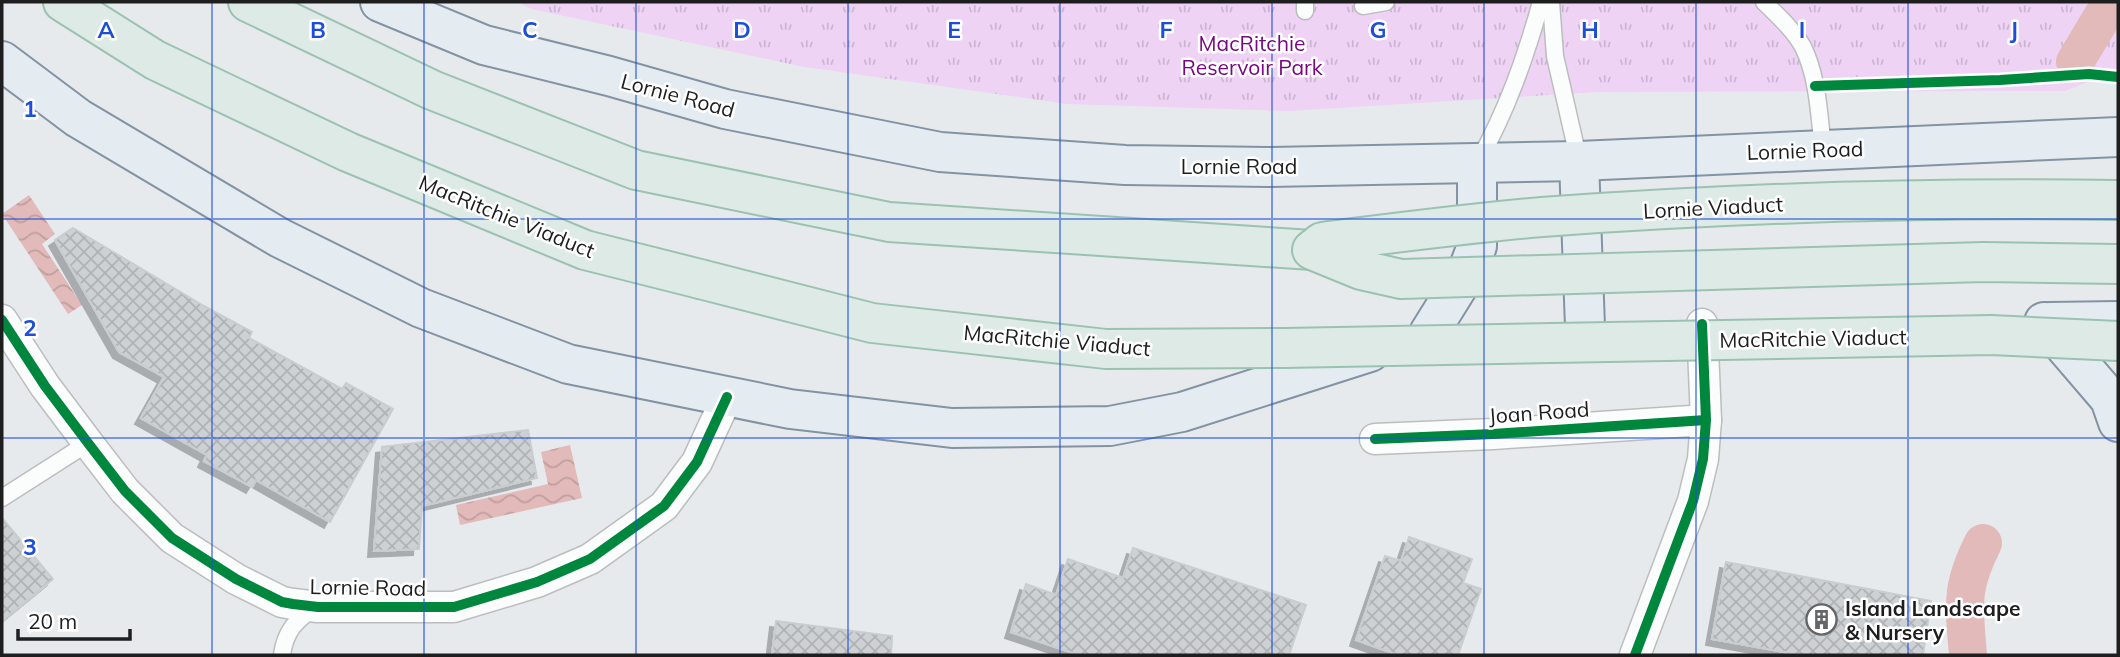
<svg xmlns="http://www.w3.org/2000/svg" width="2120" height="657" font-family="Mulish,sans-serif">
<defs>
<pattern id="park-tufts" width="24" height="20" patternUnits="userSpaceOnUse" patternTransform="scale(1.75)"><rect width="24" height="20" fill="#efd3f5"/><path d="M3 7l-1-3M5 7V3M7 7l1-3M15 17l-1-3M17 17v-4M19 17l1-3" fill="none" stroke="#ccb5d2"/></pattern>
<pattern id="water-waves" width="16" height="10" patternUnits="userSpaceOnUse" patternTransform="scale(1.75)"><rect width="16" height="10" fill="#e1bab9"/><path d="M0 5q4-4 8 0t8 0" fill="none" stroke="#c19f9f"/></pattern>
<pattern id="building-cross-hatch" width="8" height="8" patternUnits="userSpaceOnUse" patternTransform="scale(1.75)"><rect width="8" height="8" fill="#ced1d3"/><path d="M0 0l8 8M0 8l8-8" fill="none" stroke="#b0b3b5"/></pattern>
<filter id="shadow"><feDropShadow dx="-6" dy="6" stdDeviation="0" flood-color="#0004"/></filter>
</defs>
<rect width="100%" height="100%" fill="#e7eaed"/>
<polygon fill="url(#park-tufts)" points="518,2 2118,2 2118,70 2065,91 1598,92 1289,111 1067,104 804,67 531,9"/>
<g fill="url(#water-waves)">
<polygon points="29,195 55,234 42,244 82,305 68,314 2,214"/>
<polygon points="570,445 582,498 460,525 456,505 548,484 541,452"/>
</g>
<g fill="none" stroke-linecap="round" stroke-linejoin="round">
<g stroke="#e1bab9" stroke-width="38">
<polyline points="2075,62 2111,2"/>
<path d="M1968 655C1964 606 1960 588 1983 543"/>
</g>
</g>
<g fill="url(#building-cross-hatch)" stroke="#c8cdd0" stroke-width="2" filter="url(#shadow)">
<polygon points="73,228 204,306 252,332 249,338 342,389 346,383 393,409 330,522 256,480 252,487 204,461 207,455 141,418 164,377 119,352 55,240"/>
<polygon points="528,430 537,478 422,506 419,549 374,551 382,447"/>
<polygon points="2,518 53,579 2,621"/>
<polygon points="1409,537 1472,559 1463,583 1481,589 1458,655 1398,655 1356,640 1385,556 1401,561"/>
<polygon points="1133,548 1306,605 1289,655 1079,655 1011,632 1026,584 1056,595 1068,559 1123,578"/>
<polygon points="1726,562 1931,601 1923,655 1801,655 1712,639"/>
<polygon points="776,621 892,636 891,655 772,655"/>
</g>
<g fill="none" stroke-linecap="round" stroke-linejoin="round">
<defs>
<g id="lane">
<polyline points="1305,2 1305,11"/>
<polyline points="1551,2 1555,56 1579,161"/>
<path d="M1764 2C1777 15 1794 30 1803 47 1818 77 1819 115 1823 148"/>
<polyline points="1363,6 1386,2"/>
<path d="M1478 162C1507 110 1525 59 1541 2"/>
<polyline points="2,498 88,443"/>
<path d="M282 655C285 632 296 619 315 608"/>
</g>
<g id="street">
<polyline points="2,320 45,386 88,443 125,491 172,538 236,579 282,602 293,604 318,607 454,607 537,582 590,559 664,506 697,462 727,397"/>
<polyline points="1375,439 1493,434 1706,420"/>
<polyline points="1635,655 1693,501 1703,459 1706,420 1702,324"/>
</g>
<g id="primary">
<polyline points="380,2 484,45 609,76 725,109 940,152 1125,165 1269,167 1579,161 2118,137"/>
<polyline points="2,61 78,118 280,238 421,308 568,364 790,409 952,428 1110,426 1182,412 1370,352"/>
<polyline points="1579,161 1585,327"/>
<polyline points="2044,322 2110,399 2118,422"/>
<polyline points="2050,322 2118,321"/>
<polyline points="1429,333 1467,272 1477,246 1477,164"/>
</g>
<g id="highway">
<polyline points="63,2 155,60 348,152 585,250 700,279"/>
<polyline points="248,2 432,90 636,170 889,222 1312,250"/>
</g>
</defs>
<use href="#lane" stroke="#bcbdbe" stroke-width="19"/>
<use href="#street" stroke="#bcbdbe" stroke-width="33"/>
<use href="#primary" stroke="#8393a3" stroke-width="42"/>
<use href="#highway" stroke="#9bc2b0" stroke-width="42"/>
<use href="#lane" stroke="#fbfcfc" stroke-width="16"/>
<use href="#street" stroke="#fbfcfc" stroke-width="30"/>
<use href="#primary" stroke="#e4ecf1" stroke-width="38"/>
<use href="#highway" stroke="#deeae6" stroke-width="38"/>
<defs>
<g id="highway-bridge">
<path d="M2118 200C1926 197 1734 203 1542 217 1469 223 1395 233 1322 242L1312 250 1361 270 1401 279 1983 262 2118 264"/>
<polyline points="700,279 872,323 1106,349 1284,348 1991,335 2118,341"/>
</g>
</defs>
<use href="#highway-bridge" stroke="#9bc2b0" stroke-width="42" stroke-linecap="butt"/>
<use href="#highway-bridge" stroke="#deeae6" stroke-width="38"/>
<defs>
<g id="cycleway">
<polyline points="1815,86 2000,80 2089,74 2118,77"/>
<polyline points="2,320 45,386 88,443 125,491 172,538 236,579 282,602 293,604 318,607 454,607 537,582 590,559 664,506 697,462 727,397"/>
<polyline points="1375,439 1493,434 1706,420"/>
<polyline points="1635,655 1693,501 1703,459 1706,420 1702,324"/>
</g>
</defs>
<use href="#cycleway" stroke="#fff" stroke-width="15"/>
<use href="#cycleway" stroke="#00873e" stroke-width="10"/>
</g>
<path fill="none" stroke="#1d4ed8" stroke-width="2" stroke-opacity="0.55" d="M212 2V655M424 2V655M636 2V655M848 2V655M1060 2V655M1272 2V655M1484 2V655M1696 2V655M1908 2V655M2 219H2118M2 438H2118"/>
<defs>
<symbol id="building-ring" viewBox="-11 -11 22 22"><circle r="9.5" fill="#fff" stroke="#646566" stroke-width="1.5"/><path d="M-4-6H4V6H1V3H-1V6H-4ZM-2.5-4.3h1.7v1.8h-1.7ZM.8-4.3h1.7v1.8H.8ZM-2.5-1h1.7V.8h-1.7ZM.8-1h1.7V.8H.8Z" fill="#646566"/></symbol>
</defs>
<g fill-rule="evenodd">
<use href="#building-ring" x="1804" y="602" width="35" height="35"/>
</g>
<g text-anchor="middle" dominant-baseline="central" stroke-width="5" stroke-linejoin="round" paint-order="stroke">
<g font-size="21" fill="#770881" stroke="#fff">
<text x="1252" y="43">MacRitchie<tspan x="1252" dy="24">Reservoir Park</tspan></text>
</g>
<g font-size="21" fill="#1e1e1e" stroke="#fff">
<text transform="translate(678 95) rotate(15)">Lornie Road</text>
<text transform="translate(1805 150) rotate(-2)">Lornie Road</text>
<text x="1239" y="166">Lornie Road</text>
<text transform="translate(1713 207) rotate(-3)">Lornie Viaduct</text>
<text transform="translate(507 216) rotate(22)">MacRitchie Viaduct</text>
<text transform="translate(1813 338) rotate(-1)">MacRitchie Viaduct</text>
<text transform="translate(1057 340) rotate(5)">MacRitchie Viaduct</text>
<text transform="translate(1539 412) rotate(-4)">Joan Road</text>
<text transform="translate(368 587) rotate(1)">Lornie Road</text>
</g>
<g font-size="21" font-weight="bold" fill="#1e1e1e" stroke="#fff" text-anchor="start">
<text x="1845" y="608">Island Landscape<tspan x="1845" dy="24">&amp; Nursery</tspan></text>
</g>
</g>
<g font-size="23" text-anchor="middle" font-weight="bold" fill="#1d4ed8" stroke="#fff" stroke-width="5" stroke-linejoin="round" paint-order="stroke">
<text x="106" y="38">A</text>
<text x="318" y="38">B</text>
<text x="530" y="38">C</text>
<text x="742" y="38">D</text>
<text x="954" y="38">E</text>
<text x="1166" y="38">F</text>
<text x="1378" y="38">G</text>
<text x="1590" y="38">H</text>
<text x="1802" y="38">I</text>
<text x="2014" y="38">J</text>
<text x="30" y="117">1</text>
<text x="30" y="336">2</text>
<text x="30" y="555">3</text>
</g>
<rect width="2120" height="657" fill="none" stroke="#1e1e1e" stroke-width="7"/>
<path d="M18 629v10h112v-10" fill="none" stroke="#1e1e1e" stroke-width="3.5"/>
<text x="28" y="629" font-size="21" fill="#1e1e1e" stroke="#ffffff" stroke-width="5" paint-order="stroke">20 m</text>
</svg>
